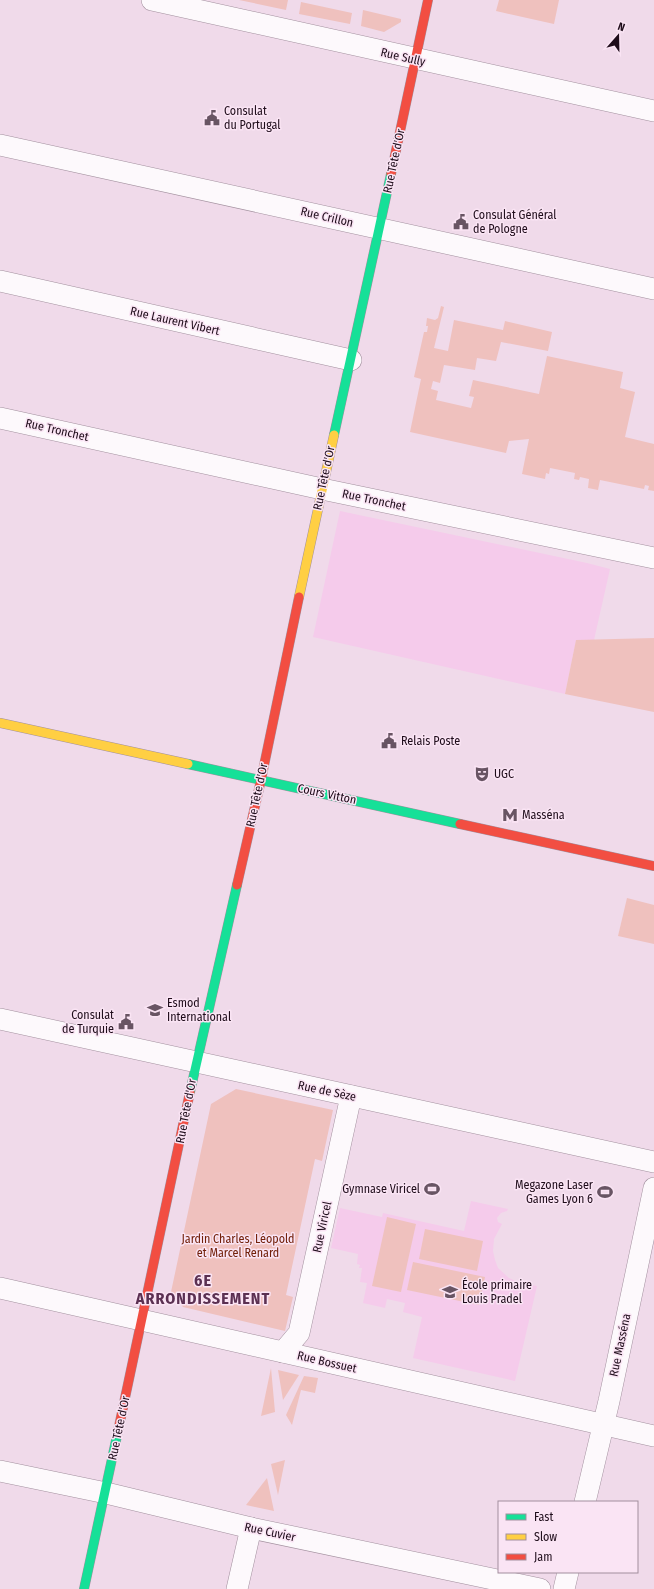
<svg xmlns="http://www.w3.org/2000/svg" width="654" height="1589" font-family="'Fira Sans Condensed',sans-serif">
<rect width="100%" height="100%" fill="#f0daea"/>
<g fill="#f5cbeb">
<polygon points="340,511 587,563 610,569 594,640 576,641 565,694 313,637"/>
<polygon points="471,1201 508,1209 507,1211 501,1213 497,1218 498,1222 502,1224 494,1239 493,1251 495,1260 498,1268 509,1278 520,1283 537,1286 515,1381 413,1358 422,1317 403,1312 405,1303 387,1299 385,1308 363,1303 367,1283 360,1282 362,1268 359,1268 360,1265 357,1264 358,1254 331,1248 340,1208 382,1217 383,1213 464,1231"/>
</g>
<g fill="#efc1be">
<polygon points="239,0 288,0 286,10"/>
<polygon points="499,0 559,0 554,24 496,11"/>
<polygon points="301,2 352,13 350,24 299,14"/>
<polygon points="363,10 401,19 401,22 384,32 361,26"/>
<polygon points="441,306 444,307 434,348 448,351 454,320 503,330 505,321 552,332 548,351 501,342 496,361 477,358 475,370 444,365 440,383 433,381 431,389 438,391 436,400 471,408 474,397 469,396 473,380 539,394 547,356 623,372 620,388 635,392 625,437 654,444 654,491 648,490 649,486 645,485 644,489 600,480 598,490 588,488 589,479 580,477 579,480 574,479 575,473 550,468 549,474 546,473 545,479 522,474 529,439 509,441 506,453 410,432 421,379 414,377 424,332 427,332 428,326 426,326 427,318 435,320 438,318"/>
<polygon points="654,638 654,712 565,694 576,640"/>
<polygon points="627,898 654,905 654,944 618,936"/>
<polygon points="236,1089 333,1110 322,1161 315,1159 286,1295 293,1297 285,1331 183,1307 171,1292 211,1104"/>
<polygon points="387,1217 416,1224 401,1292 372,1286"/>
<polygon points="425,1229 483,1241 477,1271 419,1259"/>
<polygon points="413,1262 485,1277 479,1305 407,1290"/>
<polygon points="271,1368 275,1412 261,1416"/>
<polygon points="278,1370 299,1375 283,1400"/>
<polygon points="304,1376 318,1378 315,1393 301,1390 292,1425 286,1415"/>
<polygon points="285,1460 278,1495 271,1464"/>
<polygon points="267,1478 274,1511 246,1505"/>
</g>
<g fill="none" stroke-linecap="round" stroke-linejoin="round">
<defs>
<g id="street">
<polyline points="152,0 654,111"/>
<polyline points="0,145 654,289"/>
<polyline points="0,281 351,360"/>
<polyline points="0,418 322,489 654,558"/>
<polyline points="0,1019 654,1162"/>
<polyline points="0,1288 654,1436"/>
<polyline points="283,1352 299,1333 351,1096"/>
<polyline points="0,1471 106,1493 251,1528 540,1589"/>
<polyline points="585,1502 609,1401 654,1188"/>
<polyline points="237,1589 251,1528"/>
<polyline points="564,1589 568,1572"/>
</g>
<g id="fast">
<polyline points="334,435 391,174"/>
<polyline points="188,764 460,824"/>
<polyline points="190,1092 237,885"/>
<polyline points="84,1589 118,1431"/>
</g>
<g id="slow">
<polyline points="299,597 334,435"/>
<polyline points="0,723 188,764"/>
</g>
<g id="jam">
<polyline points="391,174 428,0"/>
<polyline points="460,824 654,866"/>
<polyline points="237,885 261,780 299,597"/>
<polyline points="118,1431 190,1092"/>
</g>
</defs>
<use href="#street" stroke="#a2909e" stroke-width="22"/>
<use href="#fast" stroke="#a2909e" stroke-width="10"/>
<use href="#slow" stroke="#a2909e" stroke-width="10"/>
<use href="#jam" stroke="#a2909e" stroke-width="10"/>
<use href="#street" stroke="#fdf9fc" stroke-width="21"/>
<use href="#fast" stroke="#16e098" stroke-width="9"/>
<use href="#slow" stroke="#ffcf43" stroke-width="9"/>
<use href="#jam" stroke="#f24e42" stroke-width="9"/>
</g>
<defs>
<symbol id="civic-bare" viewBox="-9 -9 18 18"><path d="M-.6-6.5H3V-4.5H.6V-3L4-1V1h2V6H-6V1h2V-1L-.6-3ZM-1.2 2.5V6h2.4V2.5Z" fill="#685463" stroke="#fae4f4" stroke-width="2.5" paint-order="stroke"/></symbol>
<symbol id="theatre-bare" viewBox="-9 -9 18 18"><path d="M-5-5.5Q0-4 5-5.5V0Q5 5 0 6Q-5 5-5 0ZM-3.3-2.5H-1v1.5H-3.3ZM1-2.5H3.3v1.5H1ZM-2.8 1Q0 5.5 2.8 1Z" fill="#685463" stroke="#fae4f4" stroke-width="2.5" paint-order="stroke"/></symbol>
<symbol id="metro-bare" viewBox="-9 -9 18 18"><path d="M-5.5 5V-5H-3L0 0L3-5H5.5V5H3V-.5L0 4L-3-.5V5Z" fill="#685463" stroke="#fae4f4" stroke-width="2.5" paint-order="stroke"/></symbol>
<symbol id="university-bare" viewBox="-9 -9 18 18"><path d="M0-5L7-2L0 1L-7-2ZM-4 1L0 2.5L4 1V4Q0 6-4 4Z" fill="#685463" stroke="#fae4f4" stroke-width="2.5" paint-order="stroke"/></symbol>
<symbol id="stadium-bare" viewBox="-9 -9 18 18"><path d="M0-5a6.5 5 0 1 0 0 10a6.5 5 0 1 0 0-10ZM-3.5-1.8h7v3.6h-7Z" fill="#685463" stroke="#fae4f4" stroke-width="2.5" paint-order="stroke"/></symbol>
<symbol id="school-bare" viewBox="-9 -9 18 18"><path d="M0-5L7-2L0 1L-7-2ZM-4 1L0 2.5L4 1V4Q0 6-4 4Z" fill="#685463" stroke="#fae4f4" stroke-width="2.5" paint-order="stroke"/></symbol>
</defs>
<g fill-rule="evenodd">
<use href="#civic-bare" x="201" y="107" width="22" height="22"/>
<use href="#civic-bare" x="450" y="211" width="22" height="22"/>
<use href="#civic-bare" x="378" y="730" width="22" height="22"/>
<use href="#theatre-bare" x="471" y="763" width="22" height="22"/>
<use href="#metro-bare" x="499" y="804" width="22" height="22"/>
<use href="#university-bare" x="144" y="999" width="22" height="22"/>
<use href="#civic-bare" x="115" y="1011" width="22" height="22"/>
<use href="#stadium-bare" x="421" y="1178" width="22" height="22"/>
<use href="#stadium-bare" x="594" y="1181" width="22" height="22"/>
<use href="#school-bare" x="439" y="1281" width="22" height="22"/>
</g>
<g text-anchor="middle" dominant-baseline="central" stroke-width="3" stroke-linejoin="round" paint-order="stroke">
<g font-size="12" fill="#1e0c1a" stroke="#fae4f4">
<text transform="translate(403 57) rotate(13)">Rue Sully</text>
<text transform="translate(394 161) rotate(-78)">Rue Tête d'Or</text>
<text transform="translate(327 217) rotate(13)">Rue Crillon</text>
<text transform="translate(175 321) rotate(13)">Rue Laurent Vibert</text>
<text transform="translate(57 430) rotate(13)">Rue Tronchet</text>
<text transform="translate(324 478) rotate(-78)">Rue Tête d'Or</text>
<text transform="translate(374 500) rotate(12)">Rue Tronchet</text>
<text transform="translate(327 794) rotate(12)">Cours Vitton</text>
<text transform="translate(257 795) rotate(-78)">Rue Tête d'Or</text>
<text transform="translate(327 1091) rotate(12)">Rue de Sèze</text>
<text transform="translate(186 1111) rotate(-79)">Rue Tête d'Or</text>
<text transform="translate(322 1227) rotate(-78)">Rue Viricel</text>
<text transform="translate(620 1345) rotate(-78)">Rue Masséna</text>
<text transform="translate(327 1362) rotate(13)">Rue Bossuet</text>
<text transform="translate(119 1428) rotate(-78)">Rue Tête d'Or</text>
<text transform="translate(270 1532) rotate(12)">Rue Cuvier</text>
</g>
<g font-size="12" fill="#1e0c1a" stroke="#fae4f4" text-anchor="start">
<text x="224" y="111">Consulat<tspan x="224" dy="14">du Portugal</tspan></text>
<text x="473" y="215">Consulat Général<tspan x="473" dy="14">de Pologne</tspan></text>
<text x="401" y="741">Relais Poste</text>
<text x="494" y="774">UGC</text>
<text x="522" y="815">Masséna</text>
<text x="167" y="1003">Esmod<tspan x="167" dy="14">International</tspan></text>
<text x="114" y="1015" text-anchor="end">Consulat<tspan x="114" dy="14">de Turquie</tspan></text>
<text x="593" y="1185" text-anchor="end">Megazone Laser<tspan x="593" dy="14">Games Lyon 6</tspan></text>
<text x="420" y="1189" text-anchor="end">Gymnase Viricel</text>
<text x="462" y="1285">École primaire<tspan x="462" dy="14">Louis Pradel</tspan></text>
</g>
<g font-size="12" fill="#722009" stroke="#fae4f4">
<text x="238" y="1239">Jardin Charles, Léopold<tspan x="238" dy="14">et Marcel Renard</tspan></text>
</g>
<g font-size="16" font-weight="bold" letter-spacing="1" fill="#5b3052" stroke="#fae4f4">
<text x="203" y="1280">6E<tspan x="203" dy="18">ARRONDISSEMENT</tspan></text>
</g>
</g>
<rect x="498" y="1501" width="140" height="72" fill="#fae4f4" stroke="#a28e9d"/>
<rect x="506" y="1514" width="20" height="6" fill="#16e098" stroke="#a28e9d"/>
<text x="534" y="1521" font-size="12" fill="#1e0c1a">Fast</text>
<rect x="506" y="1534" width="20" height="6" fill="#ffcf43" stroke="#a28e9d"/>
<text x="534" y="1541" font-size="12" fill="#1e0c1a">Slow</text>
<rect x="506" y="1554" width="20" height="6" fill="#f24e42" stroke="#a28e9d"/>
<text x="534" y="1561" font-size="12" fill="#1e0c1a">Jam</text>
<g transform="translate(618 36) rotate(20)" stroke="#fae4f4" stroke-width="3" paint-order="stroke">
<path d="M0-3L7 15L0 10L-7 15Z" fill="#1e0c1a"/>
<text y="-6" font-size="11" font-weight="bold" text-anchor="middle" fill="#1e0c1a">N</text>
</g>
</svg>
